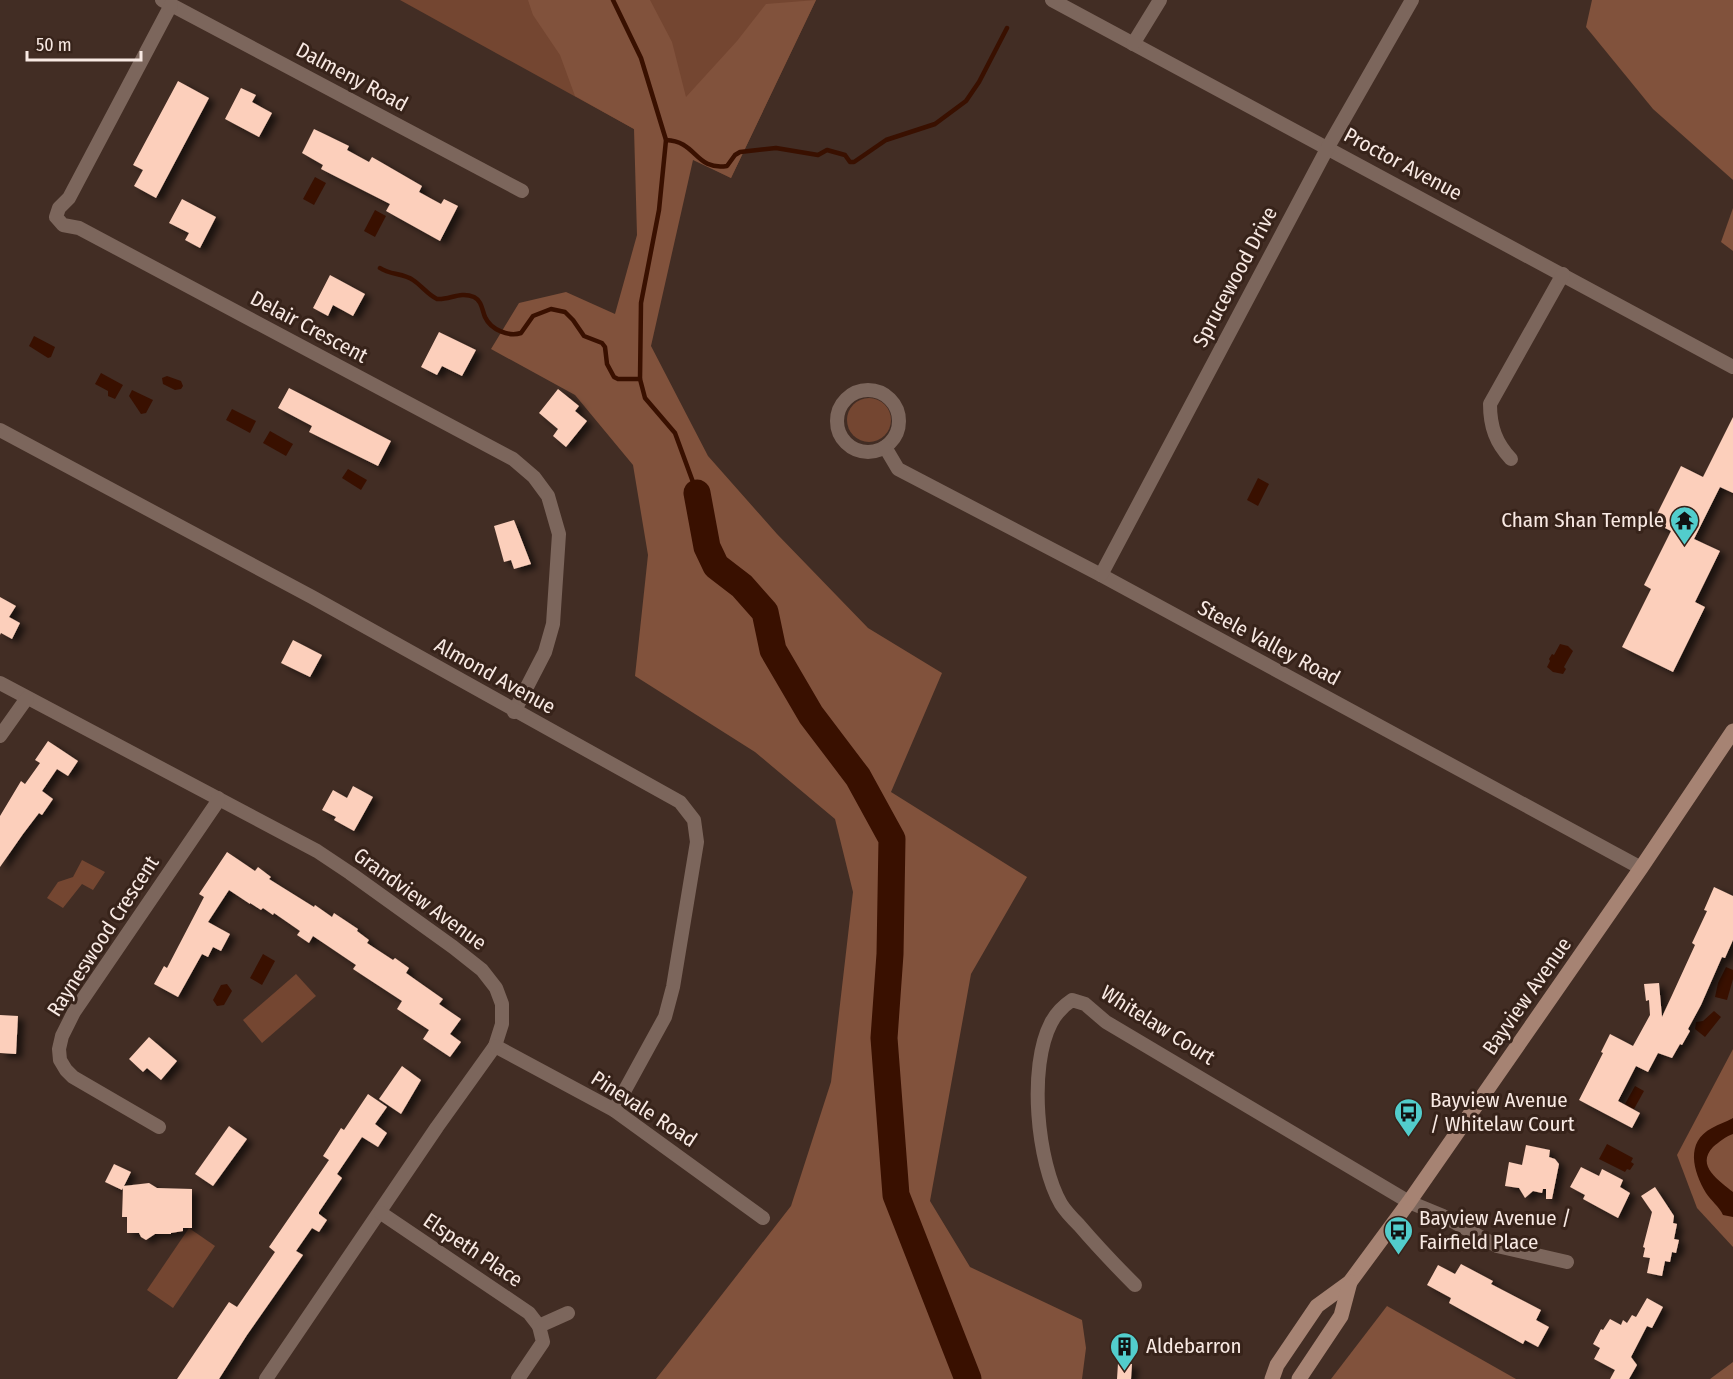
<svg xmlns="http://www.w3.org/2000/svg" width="1733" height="1379" font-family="'Fira Sans Condensed',sans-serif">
<defs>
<filter id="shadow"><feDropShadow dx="6" dy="4" stdDeviation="3" flood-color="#0009"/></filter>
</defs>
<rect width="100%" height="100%" fill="#422d24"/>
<g fill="#744631">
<polygon points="400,0 816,0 731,178 634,129"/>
<circle cx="869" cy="420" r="22"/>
<polygon points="82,860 105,872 93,890 82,884 63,908 47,898 58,882 73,877"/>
<polygon points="296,974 316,996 262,1043 243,1020"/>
<polygon points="189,1228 215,1246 173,1308 147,1290"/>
</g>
<g fill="#81523c">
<polygon points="528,0 650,0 672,42 686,97 737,41 766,4 816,0 731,178 693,160 651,346 708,456 777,534 868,628 942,673 891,792 1027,877 971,974 930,1201 970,1267 1082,1320 1086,1348 1082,1379 656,1379 791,1206 831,1082 853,892 835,819 755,752 635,676 648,555 633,465 575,395 491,349 519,303 566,292 615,314 637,235 634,129 575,96 560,55 533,15"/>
<polygon points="1592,0 1733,0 1733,180 1653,109 1586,27"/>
<polygon points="1733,208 1733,251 1721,242"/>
<polygon points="1733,1049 1733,1247 1697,1208 1677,1155"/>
<polygon points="1387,1306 1516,1379 1331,1379"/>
<polygon points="1733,1362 1733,1379 1710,1379"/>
</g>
<g fill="#391000">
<polygon points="315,177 326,183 314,205 303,199"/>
<polygon points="375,210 386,216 375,237 364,231"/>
<polygon points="34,336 55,347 51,357 48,358 29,346"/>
<polygon points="101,373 123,385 115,399 108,396 108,391 95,384"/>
<polygon points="167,376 181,381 183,386 181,389 175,390 163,384 162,378"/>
<polygon points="132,390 153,400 146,413 141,414 129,396"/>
<polygon points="232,409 256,421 250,433 226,420"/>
<polygon points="270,431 293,444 286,456 263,443"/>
<polygon points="348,469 367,480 361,490 342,478"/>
<polygon points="1258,478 1269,484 1258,506 1247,500"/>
<polygon points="1560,644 1568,646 1573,651 1564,667 1566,669 1563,674 1553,672 1547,667 1550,661 1549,659 1552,654 1554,655"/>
<polygon points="263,954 275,961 262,985 250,978"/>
<polygon points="1726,967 1733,970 1733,979 1727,1000 1715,997 1718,983"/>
<polygon points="227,984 232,991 224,1005 217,1006 213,1000 221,985"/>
<polygon points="1714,1011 1721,1017 1705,1037 1695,1029 1696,1022 1703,1021"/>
<polygon points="1635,1086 1644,1091 1634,1109 1625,1104"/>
<path d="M1733 1118V1134C1726 1136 1719 1142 1713 1147 1695 1166 1720 1181 1733 1192V1217L1723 1215C1719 1206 1711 1201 1706 1193 1693 1171 1685 1142 1712 1128 1719 1124 1726 1122 1733 1118Z"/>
<polygon points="1607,1144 1633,1158 1631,1162 1634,1164 1630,1170 1627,1169 1625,1172 1599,1159"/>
</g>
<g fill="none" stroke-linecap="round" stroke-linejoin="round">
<g stroke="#391000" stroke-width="4.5">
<polyline points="613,0 641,58 666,140 659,210 641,303 640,379"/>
<path d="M666 140C697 141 695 171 727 166L735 155 740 152 776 148 818 155 827 150 845 155 850 162H854L886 140 935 124 966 101 979 82 1007 28"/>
<path d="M380 268C390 275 403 273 413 280 422 286 428 295 437 299 450 300 460 291 474 297 482 301 482 310 485 317 491 330 509 337 521 333L533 316 551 309 565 312 573 320 584 336 602 343 605 347 607 364 614 377 618 379H640L645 398 675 433 697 493"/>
</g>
<polyline stroke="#391000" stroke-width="27" points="697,493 707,547 716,566 742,586 765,612 773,650 811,715 858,777 892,839 890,954 884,1038 896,1195 968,1379"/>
</g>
<g fill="#fccfbb" filter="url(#shadow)">
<polygon points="178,81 209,98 156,198 134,186 143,170 133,165"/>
<polygon points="241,88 256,95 252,102 272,113 259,137 225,119"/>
<polygon points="314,129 349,146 347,150 369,162 372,157 422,186 419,192 441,204 444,199 458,206 440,241 386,211 390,204 321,169 323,165 302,153"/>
<polygon points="182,199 216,217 200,248 185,240 189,233 169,223"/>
<polygon points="330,275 365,294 353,316 333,305 328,316 313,308"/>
<polygon points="439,332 476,350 462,376 442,366 437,375 421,367"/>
<polygon points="289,388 391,441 378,466 309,432 312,426 278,408"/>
<polygon points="558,389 579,406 575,411 587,421 566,447 553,436 558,429 539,413"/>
<polygon points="1733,417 1733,493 1720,487 1694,539 1720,551 1695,602 1705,607 1673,672 1622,647 1651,589 1644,585 1671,531 1653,522 1681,466 1703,477"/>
<polygon points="514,520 531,564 514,569 511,560 504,562 494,526"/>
<polygon points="0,597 16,606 9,617 20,623 12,639 1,633 0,635"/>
<polygon points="293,640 322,655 310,677 281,663"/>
<polygon points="48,741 78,761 68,776 57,769 42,791 53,799 42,815 39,813 23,834 0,867 0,816 21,781 25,784 40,763 35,760"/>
<polygon points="353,786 373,797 354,831 334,820 336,817 322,810 333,790 347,798"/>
<polygon points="227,852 255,871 258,867 271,877 269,879 314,907 315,905 332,917 334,913 358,929 357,931 369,940 367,943 393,960 395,958 409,968 406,973 443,999 439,1004 461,1019 450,1034 461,1042 450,1057 423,1039 429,1030 397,1009 402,1001 353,969 356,965 313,936 309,943 297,935 300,931 274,913 273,915 263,908 261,910 250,903 250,904 229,890 208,922 230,934 221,951 213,947 208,957 202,954 178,997 154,984 164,966 167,968 204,897 199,894"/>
<polygon points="1714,887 1733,896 1733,940 1725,958 1722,957 1701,1005 1688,1029 1690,1031 1682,1045 1680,1044 1672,1058 1658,1053 1648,1072 1636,1066 1618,1101 1640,1113 1632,1128 1579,1100 1603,1053 1601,1052 1610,1034 1633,1046 1650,1015 1649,1000 1646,1001 1644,984 1659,983 1662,1017 1695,945 1692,943 1707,911 1704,910"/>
<polygon points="0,1015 18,1016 16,1054 0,1053"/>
<polygon points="149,1037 177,1061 161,1080 147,1068 143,1072 129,1059"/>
<polygon points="402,1066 421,1080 401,1114 379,1099"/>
<polygon points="368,1094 387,1107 375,1124 387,1133 378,1147 362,1137 337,1174 342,1178 319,1212 319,1214 327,1220 319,1232 312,1228 296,1251 303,1255 247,1335 219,1379 177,1379 229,1302 237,1307 275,1252 269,1247 329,1160 323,1156 341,1128 344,1130"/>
<polygon points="229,1126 247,1139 213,1186 195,1174"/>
<polygon points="1526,1145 1550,1150 1549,1157 1555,1159 1559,1164 1552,1199 1546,1199 1546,1189 1543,1189 1542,1193 1533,1191 1525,1198 1519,1188 1505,1186 1509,1162 1522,1165"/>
<polygon points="114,1164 131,1172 124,1186 149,1183 157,1188 192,1189 192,1228 183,1228 183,1231 171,1233 171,1234 155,1234 146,1240 141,1237 139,1233 127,1233 127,1217 122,1217 123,1188 122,1190 105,1182"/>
<polygon points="1581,1167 1599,1176 1602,1169 1623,1180 1620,1187 1630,1193 1618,1218 1583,1199 1585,1195 1570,1187"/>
<polygon points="1655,1187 1674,1216 1673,1223 1677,1224 1674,1239 1679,1240 1676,1253 1672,1252 1670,1262 1665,1261 1662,1276 1647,1273 1650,1258 1643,1257 1645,1248 1643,1247 1652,1212 1641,1196"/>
<polygon points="1461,1264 1493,1281 1491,1284 1541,1310 1536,1320 1549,1327 1538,1347 1525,1340 1523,1344 1449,1303 1451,1298 1427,1285 1438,1265 1455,1274"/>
<polygon points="1647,1298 1663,1307 1652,1328 1647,1326 1631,1357 1637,1365 1629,1379 1610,1379 1615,1370 1594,1359 1600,1348 1593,1344 1601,1329 1603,1330 1610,1319 1621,1325 1623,1320 1627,1323 1632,1315 1636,1317"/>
<polygon points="1118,1363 1132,1364 1131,1379 1117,1379"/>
</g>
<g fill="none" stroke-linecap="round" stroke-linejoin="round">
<g stroke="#7c665c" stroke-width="14">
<polyline points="162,0 522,191"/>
<polyline points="1052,0 1733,367"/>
<polyline points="171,5 69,198 59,208 56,217 63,225 79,228 513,459 534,477 548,496 559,534 553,624 545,652 514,712"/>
<polyline points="1133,44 1160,0"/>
<circle cx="868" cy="421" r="31"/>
<polyline points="0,430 312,597 680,802 694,820 697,842 673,987 665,1017 614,1110"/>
<polyline points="885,447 898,469 1101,575 1641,868"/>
<path d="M1511 459C1496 443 1490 427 1490 404L1563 274"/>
<polyline points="1101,575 1328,147 1412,0"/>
<polyline points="0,683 317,851 350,873 453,947 482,970 496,988 502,1004 502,1024 495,1046 437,1127 266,1379"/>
<polyline points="0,736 27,698"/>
<polyline points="495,1046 614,1110 763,1218"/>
<polyline points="159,1127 73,1077 66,1070 60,1060 59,1049 62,1036 74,1012 218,801 218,798"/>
<polyline points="381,1213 529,1313 539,1326"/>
<path d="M1135 1285C1116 1266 1097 1246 1079 1225 1073 1219 1066 1212 1061 1204 1037 1162 1028 1067 1051 1023 1056 1013 1063 1006 1072 1000L1085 1004 1106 1022 1409 1202 1443 1216 1497 1246 1567 1262"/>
<polyline points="518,1379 543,1342 539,1326 568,1313"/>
</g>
<g stroke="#a68373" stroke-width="15">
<polyline points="1272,1379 1277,1365 1317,1306 1350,1282 1409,1202 1641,868 1733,731"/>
<polyline points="1299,1379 1341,1316 1350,1282"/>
</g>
</g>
<defs>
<symbol id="temple-pin" viewBox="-11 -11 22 30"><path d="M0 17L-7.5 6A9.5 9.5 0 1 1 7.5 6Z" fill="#52cdcc" stroke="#37231a"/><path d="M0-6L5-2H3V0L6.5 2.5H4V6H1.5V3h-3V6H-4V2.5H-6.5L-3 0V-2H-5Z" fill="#111"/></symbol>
<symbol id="bus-pin" viewBox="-11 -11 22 30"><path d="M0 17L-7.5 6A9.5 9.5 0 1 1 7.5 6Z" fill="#52cdcc" stroke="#37231a"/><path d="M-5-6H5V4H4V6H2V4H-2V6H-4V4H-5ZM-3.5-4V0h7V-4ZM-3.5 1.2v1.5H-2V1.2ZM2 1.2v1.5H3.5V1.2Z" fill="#111"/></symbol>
<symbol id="building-pin" viewBox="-11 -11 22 30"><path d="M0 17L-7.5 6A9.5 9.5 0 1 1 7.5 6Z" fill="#52cdcc" stroke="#37231a"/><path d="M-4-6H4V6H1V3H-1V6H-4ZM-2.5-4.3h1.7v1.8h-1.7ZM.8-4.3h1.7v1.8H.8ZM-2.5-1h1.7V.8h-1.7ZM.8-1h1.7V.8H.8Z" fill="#111"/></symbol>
</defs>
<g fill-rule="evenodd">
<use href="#temple-pin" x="1668" y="504" width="33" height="45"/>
<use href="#bus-pin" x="1392" y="1096" width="33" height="45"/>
<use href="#bus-pin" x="1382" y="1214" width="33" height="45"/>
<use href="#building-pin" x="1108" y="1330" width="33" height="45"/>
</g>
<g text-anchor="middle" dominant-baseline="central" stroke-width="6" stroke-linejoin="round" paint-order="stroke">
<g font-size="21" fill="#f8e9e3" stroke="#37231a">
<text transform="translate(352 77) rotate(28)">Dalmeny Road</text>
<text transform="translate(1403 164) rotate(28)">Proctor Avenue</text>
<text transform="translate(1235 277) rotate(-62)">Sprucewood Drive</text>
<text transform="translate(309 327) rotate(28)">Delair Crescent</text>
<text transform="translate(1269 643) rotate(28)">Steele Valley Road</text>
<text transform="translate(495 676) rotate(29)">Almond Avenue</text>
<text transform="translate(420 899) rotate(36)">Grandview Avenue</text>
<text transform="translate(103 936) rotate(-57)">Rayneswood Crescent</text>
<text transform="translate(1527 996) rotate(-55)">Bayview Avenue</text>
<text transform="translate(1158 1025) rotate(32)">Whitelaw Court</text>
<text transform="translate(644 1109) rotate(33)">Pinevale Road</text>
<text transform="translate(473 1250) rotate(34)">Elspeth Place</text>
</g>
<g font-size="21" fill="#f8e9e3" stroke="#37231a" text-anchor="start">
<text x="1664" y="520" text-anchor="end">Cham Shan Temple</text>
<text x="1430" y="1100">Bayview Avenue<tspan x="1430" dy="24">/ Whitelaw Court</tspan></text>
<text x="1419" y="1218">Bayview Avenue /<tspan x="1419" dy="24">Fairfield Place</tspan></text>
<text x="1146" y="1346">Aldebarron</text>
</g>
</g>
<path d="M27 51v9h114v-9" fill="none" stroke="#f8e9e3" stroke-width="3"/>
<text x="36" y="51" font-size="18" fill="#f8e9e3" stroke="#37231a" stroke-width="4.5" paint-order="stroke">50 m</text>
</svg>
